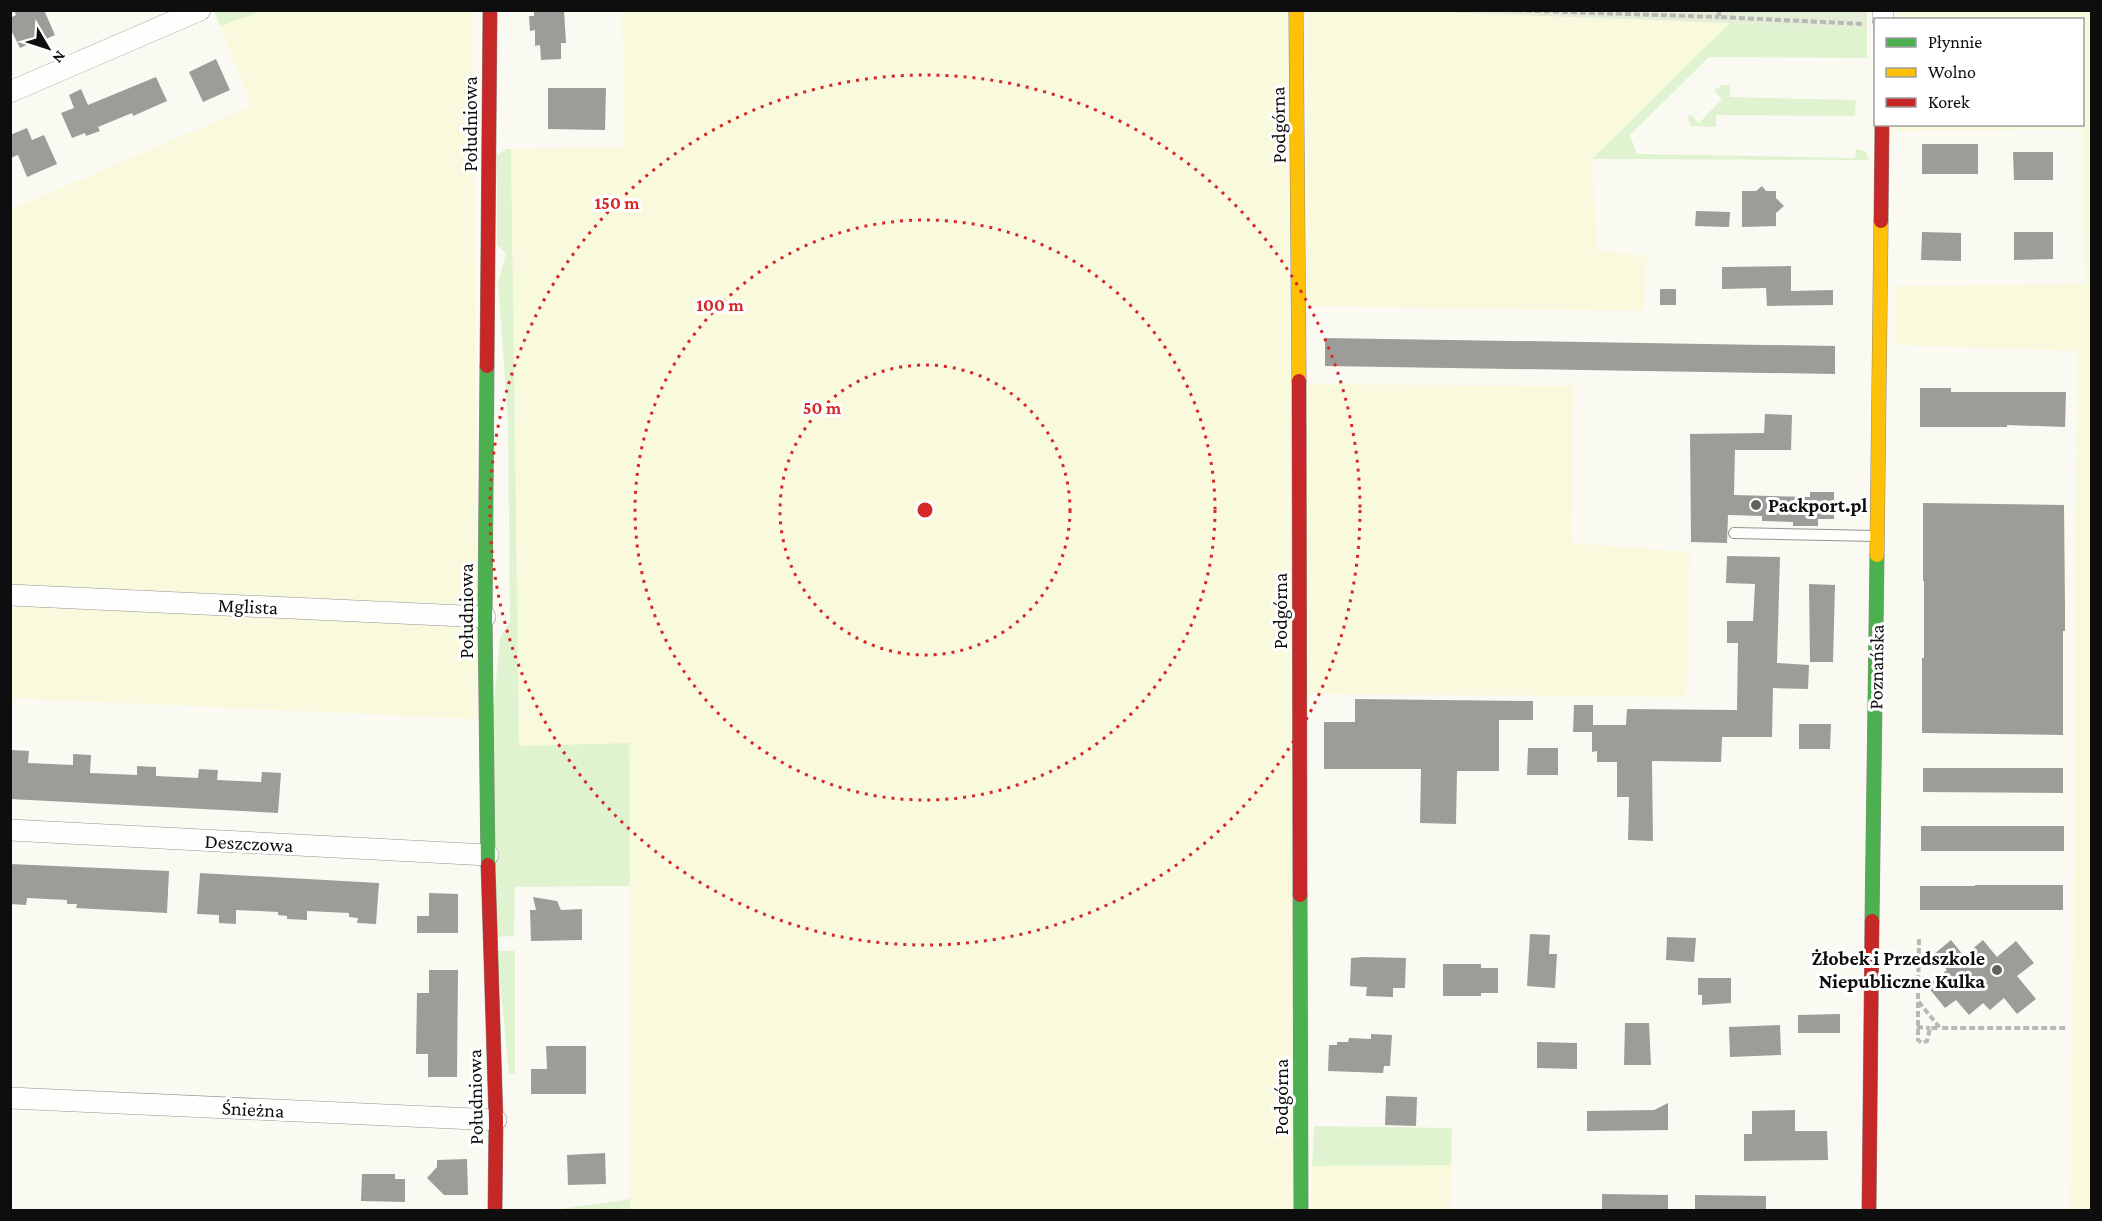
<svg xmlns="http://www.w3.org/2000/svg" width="2102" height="1221" font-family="'Crimson Pro',serif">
<rect width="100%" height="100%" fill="#fbfaf2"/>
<g fill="#f8f9dd">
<polygon points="262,11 473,11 478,719 11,698 10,210 252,106 220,26"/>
<polygon points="622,11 1289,11 1293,1210 630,1210 629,744 519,746 511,149 624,147"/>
<polygon points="1307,11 1413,11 1730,23 1592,159 1597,250 1647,256 1643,311 1307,306"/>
<polygon points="1897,11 2091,11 2091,1210 2070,1210 2074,930 2077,351 1895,345 1895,286 2085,284 2082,129 1894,131 1894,124 2082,124 2082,20 1897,20"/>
<polygon points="1308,384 1573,386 1571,543 1690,552 1686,697 1308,694"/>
<polygon points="1451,1165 1450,1210 1312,1210 1312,1166"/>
</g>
<g fill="#e0f3d0">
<polygon points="214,11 262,11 220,26"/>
<polygon points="1730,23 1867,28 1867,58 1709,57 1630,135 1637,154 1855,158 1856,149 1865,151 1869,160 1592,159"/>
<polygon points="1723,85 1730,85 1730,97 1856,100 1855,116 1716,115 1716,127 1691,126 1688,118 1690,114 1699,123 1722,99 1714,90"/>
<polygon points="506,149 511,149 519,746 629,743 630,886 515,887 514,936 496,937 493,713 500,637 510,622 508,419 498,283 506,253 497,245 497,155"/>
<polygon points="497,951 515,951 515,1074 509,1074"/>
<polygon points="1314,1126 1452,1128 1451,1165 1312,1166"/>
<polygon points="630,1199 630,1210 553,1210"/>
</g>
<polygon fill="#e4edd5" points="1867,10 1867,28 1413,11 1413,10"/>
<g fill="#9e9c98">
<polygon points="14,10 44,10 55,35 39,42 38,40 20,48 10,28 10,18 16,15"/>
<polygon points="534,10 564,10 566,43 561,43 561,59 541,60 540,45 535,46 535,30 530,31 529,16 534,16"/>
<polygon points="216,59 230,90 203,102 189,72"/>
<polygon points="156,77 167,101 133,116 132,113 98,127 100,131 86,136 85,133 72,138 61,113 74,108 69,95 81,89 88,105"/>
<polygon points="548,88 606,88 605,130 548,129"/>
<polygon points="27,128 32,140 44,135 57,164 27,177 18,155 10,158 10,135"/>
<rect x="1922" y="144" width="56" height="30"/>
<polygon points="2013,152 2053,152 2053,180 2014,180"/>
<polygon points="1762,186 1766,191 1776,191 1776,198 1784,206 1776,213 1776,226 1742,227 1742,191 1756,191"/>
<polygon points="1696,211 1730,212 1729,227 1695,226"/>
<polygon points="1922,232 1961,233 1961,261 1921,260"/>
<polygon points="2014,232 2053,232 2053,259 2014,260"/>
<polygon points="1791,266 1791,291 1833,290 1833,305 1767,306 1766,288 1722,289 1722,267"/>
<rect x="1660" y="289" width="16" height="16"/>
<polygon points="1325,338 1835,346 1835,374 1325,366"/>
<polygon points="1920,388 1951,388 1951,392 2066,392 2065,427 2007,425 2007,427 1920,427"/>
<polygon points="1765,414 1792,415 1791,450 1735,450 1734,495 1810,497 1810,492 1834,492 1834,519 1818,519 1818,526 1793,526 1793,522 1762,521 1762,516 1728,515 1727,543 1691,542 1690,434 1764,433"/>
<polygon points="1923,503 2064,505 2065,606 2065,631 2063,631 2063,735 1922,733 1922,658 1924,658 1924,581 1923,581"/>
<polygon points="1727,556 1780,557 1777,663 1809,665 1808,689 1773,688 1772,737 1722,737 1721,762 1652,761 1653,841 1628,840 1629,797 1617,797 1617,762 1597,762 1597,751 1592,752 1592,732 1573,732 1574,705 1593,705 1593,725 1626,725 1627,709 1737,710 1738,643 1727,643 1727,621 1753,621 1755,584 1726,583"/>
<polygon points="1809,584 1835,585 1833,662 1810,662"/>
<polygon points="1355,699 1533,701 1533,720 1499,720 1499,771 1457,771 1456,824 1420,823 1421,769 1324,769 1324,722 1355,722"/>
<polygon points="1799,724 1831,724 1830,749 1799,749"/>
<polygon points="1528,748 1558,748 1558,775 1527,775"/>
<polygon points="11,750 29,751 28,763 73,765 73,754 91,755 90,773 137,775 137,766 156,767 156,776 198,778 199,769 218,770 217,780 261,782 262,772 281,773 278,813 10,799"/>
<polygon points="1923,768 2063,768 2063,793 1923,792"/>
<rect x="1921" y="826" width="143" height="25"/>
<polygon points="10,864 169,871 167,913 76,908 77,904 67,904 67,900 27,898 26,905 10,904"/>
<polygon points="200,873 379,883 376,924 357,923 358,918 349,917 349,913 307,911 307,920 287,919 287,916 278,915 278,912 236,910 236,924 219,923 219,915 197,914"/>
<polygon points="1975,885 2063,885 2063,910 1920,910 1920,886 1975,886"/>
<polygon points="429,893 458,894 458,933 417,933 417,916 429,916"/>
<polygon points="533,897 557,901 561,910 582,909 582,940 531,941 530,910 536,910"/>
<polygon points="1530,934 1550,935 1549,954 1557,954 1555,988 1527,986"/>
<polygon points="1667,937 1696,938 1694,962 1666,960"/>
<polygon points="1951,940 1964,956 1983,940 1997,957 2016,941 2034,963 2017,976 2036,999 2017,1014 2004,998 1990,1010 1983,1003 1969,1015 1956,1000 1945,1008 1927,986 1947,970 1934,954"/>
<polygon points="1364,957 1406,958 1405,988 1393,988 1393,997 1366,996 1367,987 1350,986 1351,958"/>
<polygon points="1443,964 1481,964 1481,968 1498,968 1498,993 1481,993 1481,996 1443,996"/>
<polygon points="429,970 458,970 457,1077 428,1077 428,1054 416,1054 417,993 429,993"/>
<polygon points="1698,978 1731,978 1731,1003 1702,1005 1702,995 1698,995"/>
<polygon points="1840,1014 1840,1033 1798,1033 1798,1015"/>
<polygon points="1625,1023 1649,1023 1651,1065 1624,1065"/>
<polygon points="1780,1025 1781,1055 1730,1057 1729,1027"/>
<polygon points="1371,1034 1392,1035 1390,1066 1384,1066 1383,1073 1328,1071 1329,1045 1337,1045 1337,1042 1348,1042 1349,1038 1371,1039"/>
<polygon points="1537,1042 1577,1043 1577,1069 1537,1068"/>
<polygon points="546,1046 586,1046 586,1094 531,1094 531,1069 547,1069"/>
<polygon points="1386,1096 1417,1097 1416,1126 1385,1125"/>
<polygon points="1668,1103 1668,1130 1587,1131 1587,1111 1654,1110"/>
<polygon points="1795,1110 1795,1131 1827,1131 1828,1160 1744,1161 1744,1134 1752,1134 1752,1111"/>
<polygon points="605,1153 606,1184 568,1185 567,1155"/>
<polygon points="467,1159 468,1195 444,1195 427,1178 437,1167 437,1160"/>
<polygon points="362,1174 395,1174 395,1179 405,1179 405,1202 361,1201"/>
<polygon points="1602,1194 1668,1195 1668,1210 1602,1210"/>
<polygon points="1695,1195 1766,1196 1766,1210 1695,1210"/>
</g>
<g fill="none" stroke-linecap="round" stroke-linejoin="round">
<defs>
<polyline id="lane" points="1734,533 1877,536"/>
<g id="street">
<polyline points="1883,20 1883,10"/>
<polyline points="10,92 200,10"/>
<polyline points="10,595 485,617"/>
<polyline points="10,830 488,855"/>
<polyline points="10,1098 496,1120"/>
</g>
<g id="fast">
<polyline points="487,366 485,617 488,865"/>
<polyline points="1300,895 1301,1210"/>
<polyline points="1872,921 1877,555"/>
</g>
<g id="slow">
<polyline points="1296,10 1299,381"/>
<polyline points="1877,555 1881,221"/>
</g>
<g id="jam">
<polyline points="1881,221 1882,124"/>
<polyline points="487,366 490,10"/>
<polyline points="1299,381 1300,895"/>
<polyline points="488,865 496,1120 495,1210"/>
<polyline points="1869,1210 1872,921"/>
</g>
</defs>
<use href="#lane" stroke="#959491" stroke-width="12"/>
<use href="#street" stroke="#959491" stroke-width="22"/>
<use href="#fast" stroke="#8b8b87" stroke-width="15"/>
<use href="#slow" stroke="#8b8b87" stroke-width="15"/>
<use href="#jam" stroke="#8b8b87" stroke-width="15"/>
<g stroke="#b8b8b6" stroke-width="4" stroke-dasharray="6 3" stroke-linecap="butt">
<polyline points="1508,10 1719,17"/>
<polyline points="1719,10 1719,17 1864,24"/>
<polyline points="1919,939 1918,1001 1940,1028 2067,1028"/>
<polyline points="1918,1002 1918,1040 1922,1043 1927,1041 1930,1028 1940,1028"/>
<polyline points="1917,1027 1930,1028"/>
</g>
<use href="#lane" stroke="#fefefd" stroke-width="10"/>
<use href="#street" stroke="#fefefd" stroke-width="21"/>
<use href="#fast" stroke="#4caf50" stroke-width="14"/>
<use href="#slow" stroke="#ffc107" stroke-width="14"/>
<use href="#jam" stroke="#c62828" stroke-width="14"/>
</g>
<g fill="none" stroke="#d62828" stroke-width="3" stroke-dasharray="3 6">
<circle cx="925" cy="510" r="145"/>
<circle cx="925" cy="510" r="290"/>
<circle cx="925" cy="510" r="435"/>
</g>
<g fill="#61615e" stroke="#fff" stroke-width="2">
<circle cx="1756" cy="505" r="6"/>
<circle cx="1997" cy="970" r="6"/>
</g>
<g text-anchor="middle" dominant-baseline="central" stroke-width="6" stroke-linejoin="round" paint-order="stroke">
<g font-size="20" fill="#0e0e0e" stroke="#fff">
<text transform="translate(470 124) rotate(-90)">Południowa</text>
<text transform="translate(1278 125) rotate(-91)">Podgórna</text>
<text transform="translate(248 606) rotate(3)">Mglista</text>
<text transform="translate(466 611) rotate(-90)">Południowa</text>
<text transform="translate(1280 611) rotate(-90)">Podgórna</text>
<text transform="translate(1876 667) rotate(-89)">Poznańska</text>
<text transform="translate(249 843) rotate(3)">Deszczowa</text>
<text transform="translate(475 1097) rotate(-91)">Południowa</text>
<text transform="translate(1281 1097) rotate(-90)">Podgórna</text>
<text transform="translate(253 1109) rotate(3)">Śnieżna</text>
</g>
<g font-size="20" font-weight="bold" fill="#0e0e0e" stroke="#fff" text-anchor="start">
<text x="1768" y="505">Packport.pl</text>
<text x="1985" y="958" text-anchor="end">Żłobek i Przedszkole<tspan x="1985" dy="23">Niepubliczne Kulka</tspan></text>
</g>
</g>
<circle cx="925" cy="510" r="9" fill="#d62828" stroke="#fff" stroke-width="3"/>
<g font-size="18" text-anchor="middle" font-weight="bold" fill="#d62828" stroke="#fff" stroke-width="6" stroke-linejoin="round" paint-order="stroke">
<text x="617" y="209">150 m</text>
<text x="720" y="311">100 m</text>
<text x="822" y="414">50 m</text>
</g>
<rect width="2102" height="1221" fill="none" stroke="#0e0e0e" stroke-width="24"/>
<rect x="1874" y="18" width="210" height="108" fill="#ffffff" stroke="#9f9f9f" stroke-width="1.5"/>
<rect x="1886" y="38" width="30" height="9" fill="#4caf50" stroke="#9f9f9f" stroke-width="1.5"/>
<text x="1928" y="48" font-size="18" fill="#0e0e0e">Płynnie</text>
<rect x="1886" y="68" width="30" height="9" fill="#ffc107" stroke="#9f9f9f" stroke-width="1.5"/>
<text x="1928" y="78" font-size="18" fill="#0e0e0e">Wolno</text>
<rect x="1886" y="98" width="30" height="9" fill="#c62828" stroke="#9f9f9f" stroke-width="1.5"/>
<text x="1928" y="108" font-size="18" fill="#0e0e0e">Korek</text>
<g transform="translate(48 48) rotate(129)" stroke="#ffffff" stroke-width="4.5" paint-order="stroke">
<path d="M0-4.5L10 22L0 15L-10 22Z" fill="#0e0e0e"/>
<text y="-9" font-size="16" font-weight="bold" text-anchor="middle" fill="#0e0e0e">N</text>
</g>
</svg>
